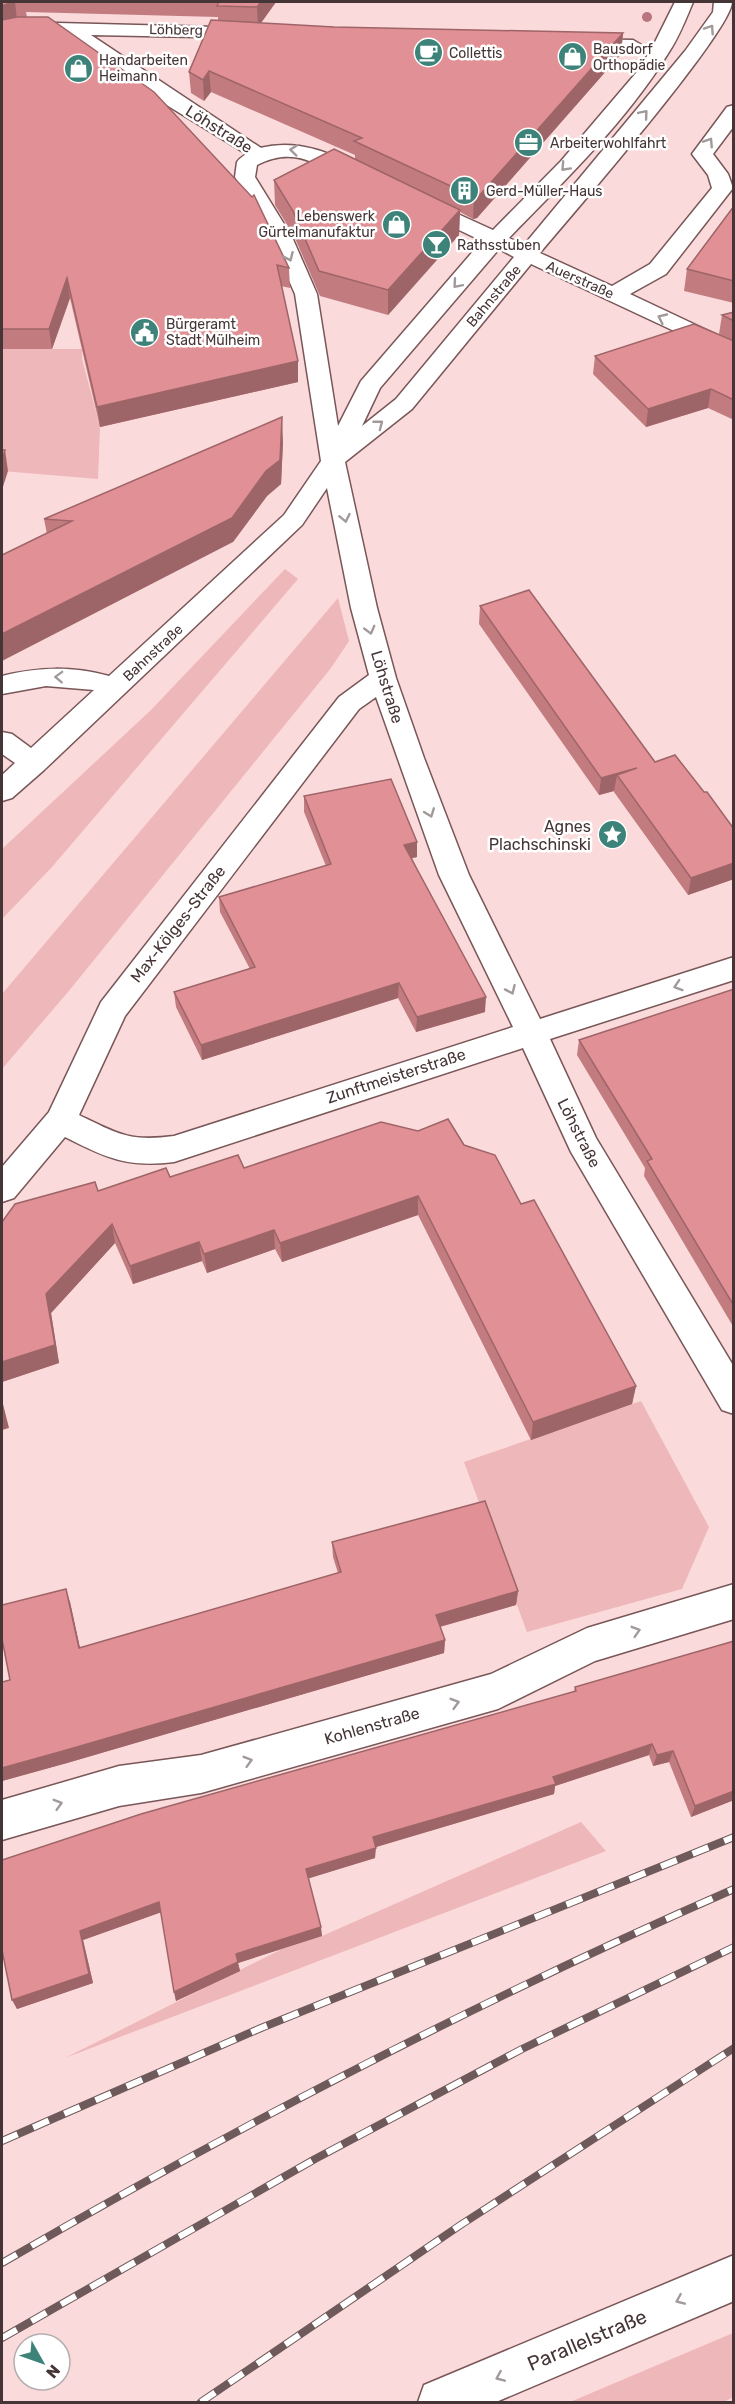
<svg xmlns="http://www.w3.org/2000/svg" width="735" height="2404" font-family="Rubik,sans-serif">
<rect width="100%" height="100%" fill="#fbdadb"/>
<g fill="#eeb7b9">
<polygon points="2,349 82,349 82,359 100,427 98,479 2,471"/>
<polygon points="285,569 298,579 52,867 2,919 2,849 151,710"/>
<polygon points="338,598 349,641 331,668 68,992 2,1069 2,994"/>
<polygon points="641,1401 709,1527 682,1589 527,1632 464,1462"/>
<polygon points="581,1822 606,1851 65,2058 282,1949 322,1936"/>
<polygon points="733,2333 733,2397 724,2402 570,2402"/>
</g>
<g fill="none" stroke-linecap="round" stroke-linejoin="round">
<defs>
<g id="pedestrian">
<polygon points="18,22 258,28 261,32 251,38 91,35 270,154 267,158 253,158 165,104 65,35 19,34 2,39 2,27"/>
<polygon points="575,39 633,40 643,46 633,52 568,49 565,45"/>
</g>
<g id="minor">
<path d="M675 2H693C686 19 679 37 669 52 627 121 565 180 509 238L524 245 685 51 713 12 714 2H732C732 31 570 217 540 253L612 286 650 264 712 188 708 175 692 154 727 107 734 105V126L713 154 728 174 733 188 666 274 630 294 734 343V359L531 264 412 409 345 462 377 608 396 678 424 758 469 875 540 1019 734 957V980L550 1039 596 1138 734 1367V1414L722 1410 571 1152 523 1048 174 1162C128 1168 106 1158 65 1137L14 1198 2 1202V1167L49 1112 101 1002 339 697 369 675 351 608 327 488 302 525 44 770 12 798 2 801V775L15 763 2 754V732L12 734 31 748 94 690 46 686 2 694V676C39 667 72 666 109 676L284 515 321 461 295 294 270 237 235 177 237 162C242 155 252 151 260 148 300 138 332 154 367 171L370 175 367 179 360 181C320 171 300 143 257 165L255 177 292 237 317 294 338 426 361 381 482 241 413 208 409 204 413 200H427L493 230 561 161 636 73 651 50ZM499 249 514 257 396 399 362 426 380 388ZM376 697 439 875 513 1027 174 1136C130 1142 118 1134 79 1115L125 1016 359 709Z"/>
<polygon points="734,1584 734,1619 595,1661 498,1709 201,1793 119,1806 2,1840 2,1800 119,1766 201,1755 491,1674 587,1628"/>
<polygon points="734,2255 734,2301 496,2402 418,2402 424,2385"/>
</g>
</defs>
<use href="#pedestrian" stroke="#795657" stroke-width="3"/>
<use href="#minor" stroke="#795657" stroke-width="3"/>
<use href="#pedestrian" fill="#fff" fill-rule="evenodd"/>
<use href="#minor" fill="#fff" fill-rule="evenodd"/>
<defs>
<g id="rail">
<polyline points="2,2141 261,2028 734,1837"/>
<path d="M2 2263C240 2125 482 1999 734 1889"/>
<polyline points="2,2338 315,2159 522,2049 734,1947"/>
<polyline points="201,2402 462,2224 734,2048"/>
</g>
</defs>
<use href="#rail" stroke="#6f5a5b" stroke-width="8"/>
<use href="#rail" stroke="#fff" stroke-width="6" stroke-dasharray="17" stroke-linecap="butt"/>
</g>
<circle fill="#b8757e" cx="647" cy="17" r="5"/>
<g fill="#c27c80">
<polygon points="2,2 276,2 261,23 334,27 623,33 621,54 477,218 473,219 460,212 459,235 388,315 320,296 294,236 275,205 274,180 355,159 355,155 211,92 204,101 191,93 189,72 218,21 218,17 26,12 27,17 289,268 290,288 281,286 298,361 298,382 100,427 70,298 52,349 2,349"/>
<polygon points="734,206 734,303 684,291 687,269"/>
<polygon points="734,312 734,420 708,408 646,427 593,374 595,356 728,338 719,334 722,315"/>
<polygon points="283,442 281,484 267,496 233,542 47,534 44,519"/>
<polygon points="480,606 655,762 704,792 734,829 734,879 688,895 614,792 614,791 599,795 479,624"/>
<polygon points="304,796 417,857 412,858 485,1012 416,1032 398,998 202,1060 176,1007 174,992 250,969 220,912 219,897 326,866 304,812"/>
<polygon points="734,989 734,1328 644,1176 645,1168 577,1055 579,1040"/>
<polygon points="464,1145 521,1204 636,1386 632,1404 531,1440 418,1215 282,1262 275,1249 207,1273 202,1261 133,1284 115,1243 51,1313 59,1363 2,1382 98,1191 170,1177 244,1168"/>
<polygon points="332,1542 518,1591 516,1605 440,1627 445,1640 444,1653 67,1763 2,1781 2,1682 10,1680 70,1602 80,1648 338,1573 333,1557"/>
<polygon points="734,1641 734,1800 691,1817 669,1762 653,1766 649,1755 555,1786 554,1794 375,1847 375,1858 308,1878 322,1936 238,1963 240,1971 176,2001 161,1912 83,1940 93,1983 17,2009 2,1950 574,1692 575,1687"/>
</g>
<g fill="#9e6568">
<polygon points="12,2 15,2 17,20 2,26 2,6"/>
<polygon points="261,2 276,2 258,27 257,7"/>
<polygon points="623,33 621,54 477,218 473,219 474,197"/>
<polygon points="209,71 211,92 204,101 203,80"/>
<polygon points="460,210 459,235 388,315 388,290"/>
<polygon points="67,278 70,298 52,349 49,329"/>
<polygon points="298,361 298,382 100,427 97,407"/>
<polygon points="711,389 708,408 646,427 648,409"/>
<polygon points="282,417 283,442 281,484 267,496 233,542 2,661 2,634"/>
<polygon points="5,450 8,471 2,490 2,460"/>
<polygon points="637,768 617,775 614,791 599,795 601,778"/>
<polygon points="417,842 417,857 404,860 404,845"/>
<polygon points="734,863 734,879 688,895 691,878"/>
<polygon points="399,983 398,998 202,1060 201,1045"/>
<polygon points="486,997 485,1012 416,1032 417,1017"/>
<polygon points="418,1196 418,1215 282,1262 280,1243"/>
<polygon points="112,1224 115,1243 51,1313 59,1363 2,1382 2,1362 46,1294"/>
<polygon points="274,1230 275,1249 207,1273 204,1254"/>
<polygon points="199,1242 202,1261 133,1284 130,1266"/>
<polygon points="636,1386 632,1404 531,1440 533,1422"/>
<polygon points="2,1400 9,1428 2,1430"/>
<polygon points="66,1589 70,1602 83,1662 79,1648"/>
<polygon points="518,1591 516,1605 435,1628 436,1615"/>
<polygon points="445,1640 444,1653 67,1763 2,1781 2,1768"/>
<polygon points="652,1744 649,1755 555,1786 554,1794 373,1848 373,1837"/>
<polygon points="673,1751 669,1762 653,1766 657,1755"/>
<polygon points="734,1791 734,1800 691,1817 695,1806"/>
<polygon points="376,1848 375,1858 307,1879 306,1869"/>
<polygon points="159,1902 162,1912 83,1940 93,1983 17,2009 12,2000 80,1931"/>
<polygon points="321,1927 322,1936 238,1963 240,1971 176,2001 174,1992 236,1954"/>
</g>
<g fill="#e19095" stroke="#9e6568" stroke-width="1.5">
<polygon points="2,2 12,2 2,6"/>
<polygon points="219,2 261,2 257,7 217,6"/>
<polygon points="17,17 48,17 154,92 252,197 254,195 289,268 277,265 298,361 97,407 67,278 49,329 2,329 2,20"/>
<polygon points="211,20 334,27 623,33 478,197 474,197 354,141 362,138 209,71 203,80 189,72"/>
<polygon points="334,149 460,210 388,290 319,271 293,211 274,180"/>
<polygon points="734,206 734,281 687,269"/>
<polygon points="734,312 734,321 722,315"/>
<polygon points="694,324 734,341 734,400 711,389 648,409 595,356"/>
<polygon points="282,417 280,460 266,471 232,518 2,634 2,555 72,521 44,519"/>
<polygon points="2,450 5,450 2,460"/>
<polygon points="529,590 655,762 675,755 704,792 707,792 734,829 734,863 691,878 617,775 637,768 601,778 480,606"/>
<polygon points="391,779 417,842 404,845 486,997 417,1017 399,983 201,1045 174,992 255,967 219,897 331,864 304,796"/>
<polygon points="734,989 734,1306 647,1161 652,1159 579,1040"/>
<polygon points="448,1119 464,1145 495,1155 521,1204 534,1200 636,1386 533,1422 418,1196 280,1243 274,1230 204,1254 199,1242 130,1266 112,1224 46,1294 55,1345 2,1362 2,1222 15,1204 95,1182 98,1191 166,1168 170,1177 238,1155 244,1168 381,1122 418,1131"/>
<polygon points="485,1501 518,1591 436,1615 445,1640 63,1751 2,1768 2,1682 10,1680 2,1639 2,1605 66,1589 79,1648 341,1572 332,1542"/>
<polygon points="734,1641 734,1791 695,1806 673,1751 657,1755 652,1744 553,1777 556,1784 373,1837 376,1848 306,1869 321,1927 236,1954 238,1962 174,1992 159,1902 80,1931 89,1974 12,2000 2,1950 2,1860 141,1814 576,1691 575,1687"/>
</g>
<defs><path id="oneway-chevron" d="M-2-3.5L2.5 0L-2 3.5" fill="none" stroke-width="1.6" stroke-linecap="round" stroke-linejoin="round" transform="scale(1.5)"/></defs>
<g stroke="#a29a9a">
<use href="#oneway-chevron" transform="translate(710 29) rotate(-56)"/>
<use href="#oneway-chevron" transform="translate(644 114) rotate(-50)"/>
<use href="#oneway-chevron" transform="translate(709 142) rotate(-57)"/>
<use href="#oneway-chevron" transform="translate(294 150) rotate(-174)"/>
<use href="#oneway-chevron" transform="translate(565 167) rotate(133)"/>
<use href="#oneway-chevron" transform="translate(289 257) rotate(66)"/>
<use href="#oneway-chevron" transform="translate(457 284) rotate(131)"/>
<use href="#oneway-chevron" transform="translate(662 318) rotate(-155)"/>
<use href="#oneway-chevron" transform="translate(379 424) rotate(-38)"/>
<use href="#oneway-chevron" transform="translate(345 518) rotate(78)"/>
<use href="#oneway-chevron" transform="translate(370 630) rotate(75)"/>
<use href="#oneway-chevron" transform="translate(59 677) rotate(-178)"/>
<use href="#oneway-chevron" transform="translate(430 813) rotate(69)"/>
<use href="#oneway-chevron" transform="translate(678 986) rotate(162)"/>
<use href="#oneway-chevron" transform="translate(511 990) rotate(66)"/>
<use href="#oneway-chevron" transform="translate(636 1631) rotate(-17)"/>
<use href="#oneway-chevron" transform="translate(455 1703) rotate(-16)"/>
<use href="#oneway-chevron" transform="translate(248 1761) rotate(-16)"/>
<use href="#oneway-chevron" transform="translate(58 1804) rotate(-16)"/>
<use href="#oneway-chevron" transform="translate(680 2300) rotate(157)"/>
<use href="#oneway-chevron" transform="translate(500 2377) rotate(157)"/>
</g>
<defs>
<symbol id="cafe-disc" viewBox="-11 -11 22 22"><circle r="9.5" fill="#3e8379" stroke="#fff"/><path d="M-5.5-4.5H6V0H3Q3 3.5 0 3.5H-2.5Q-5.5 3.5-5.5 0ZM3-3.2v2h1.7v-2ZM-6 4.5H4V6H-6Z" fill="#fff"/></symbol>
<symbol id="shop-disc" viewBox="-11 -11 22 22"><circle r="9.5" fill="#3e8379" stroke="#fff"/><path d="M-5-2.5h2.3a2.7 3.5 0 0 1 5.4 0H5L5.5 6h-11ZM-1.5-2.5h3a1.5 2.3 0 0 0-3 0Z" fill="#fff"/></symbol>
<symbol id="office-disc" viewBox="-11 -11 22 22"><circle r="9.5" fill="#3e8379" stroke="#fff"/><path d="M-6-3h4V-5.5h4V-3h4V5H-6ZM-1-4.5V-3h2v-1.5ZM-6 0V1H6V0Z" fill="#fff"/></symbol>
<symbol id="building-disc" viewBox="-11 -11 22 22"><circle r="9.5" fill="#3e8379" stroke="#fff"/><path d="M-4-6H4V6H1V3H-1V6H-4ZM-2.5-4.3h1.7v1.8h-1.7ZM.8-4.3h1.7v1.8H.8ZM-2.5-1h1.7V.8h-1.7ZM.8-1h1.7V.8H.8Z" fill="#fff"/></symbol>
<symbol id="bar-disc" viewBox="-11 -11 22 22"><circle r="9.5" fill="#3e8379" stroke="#fff"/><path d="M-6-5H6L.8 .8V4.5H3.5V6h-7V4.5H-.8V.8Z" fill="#fff"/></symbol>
<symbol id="civic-disc" viewBox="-11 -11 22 22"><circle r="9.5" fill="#3e8379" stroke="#fff"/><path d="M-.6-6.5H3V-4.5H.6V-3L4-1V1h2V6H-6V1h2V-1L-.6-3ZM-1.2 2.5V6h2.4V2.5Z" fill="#fff"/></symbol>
<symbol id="sight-disc" viewBox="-11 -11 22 22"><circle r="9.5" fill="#3e8379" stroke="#fff"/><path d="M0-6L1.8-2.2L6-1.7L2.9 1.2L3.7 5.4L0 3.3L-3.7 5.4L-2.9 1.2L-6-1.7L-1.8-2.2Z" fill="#fff"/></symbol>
</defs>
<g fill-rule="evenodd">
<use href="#cafe-disc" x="412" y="36" width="33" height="33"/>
<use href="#shop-disc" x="556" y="40" width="33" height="33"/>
<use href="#shop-disc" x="62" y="52" width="33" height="33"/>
<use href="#office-disc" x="512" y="126" width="33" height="33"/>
<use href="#building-disc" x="448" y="174" width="33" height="33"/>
<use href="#shop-disc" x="380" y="208" width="33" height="33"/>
<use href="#bar-disc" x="420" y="228" width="33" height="33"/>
<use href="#civic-disc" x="128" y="316" width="33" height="33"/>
<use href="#sight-disc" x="596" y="818" width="33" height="33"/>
</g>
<g text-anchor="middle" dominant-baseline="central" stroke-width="5" stroke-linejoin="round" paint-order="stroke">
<g font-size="14" fill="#463536" stroke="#fff">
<text transform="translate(176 30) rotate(1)">Löhberg</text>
<text transform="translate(580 280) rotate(24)">Auerstraße</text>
<text transform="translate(494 296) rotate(-50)">Bahnstraße</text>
<text transform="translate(153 653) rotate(-43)">Bahnstraße</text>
</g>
<g font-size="14" fill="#463536" stroke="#fff" text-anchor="start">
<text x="593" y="49">Bausdorf<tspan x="593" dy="16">Orthopädie</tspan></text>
<text x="449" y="53">Collettis</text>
<text x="99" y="60">Handarbeiten<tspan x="99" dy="16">Heimann</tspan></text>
<text x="550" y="143">Arbeiterwohlfahrt</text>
<text x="486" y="191">Gerd-Müller-Haus</text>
<text x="375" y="216" text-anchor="end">Lebenswerk<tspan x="375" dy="16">Gürtelmanufaktur</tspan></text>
<text x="457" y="245">Rathsstuben</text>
<text x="166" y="324">Bürgeramt<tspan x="166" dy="16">Stadt Mülheim</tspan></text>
</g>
<g font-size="16" fill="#463536" stroke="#fff">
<text transform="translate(219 129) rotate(32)">Löhstraße</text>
<text transform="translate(387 687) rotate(73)">Löhstraße</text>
<text transform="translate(178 924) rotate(-52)">Max-Kölges-Straße</text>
<text transform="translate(396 1076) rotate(-18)">Zunftmeisterstraße</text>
<text transform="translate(579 1133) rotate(63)">Löhstraße</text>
<text transform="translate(372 1726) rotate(-16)">Kohlenstraße</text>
</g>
<g font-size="16" fill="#463536" stroke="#fff" text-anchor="end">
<text x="591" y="826">Agnes<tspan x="591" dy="18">Plachschinski</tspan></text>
</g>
<g font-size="20" fill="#463536" stroke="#fff">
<text transform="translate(587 2340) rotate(-23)">Parallelstraße</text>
</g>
</g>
<rect width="735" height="2404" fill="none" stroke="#463536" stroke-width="6"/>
<g transform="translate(42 2362) rotate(130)"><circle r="28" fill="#ffffff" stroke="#b5aeaf" stroke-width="1.5"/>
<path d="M0-4.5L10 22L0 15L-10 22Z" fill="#3e8379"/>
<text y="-9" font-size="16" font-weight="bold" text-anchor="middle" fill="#463536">N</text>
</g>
</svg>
